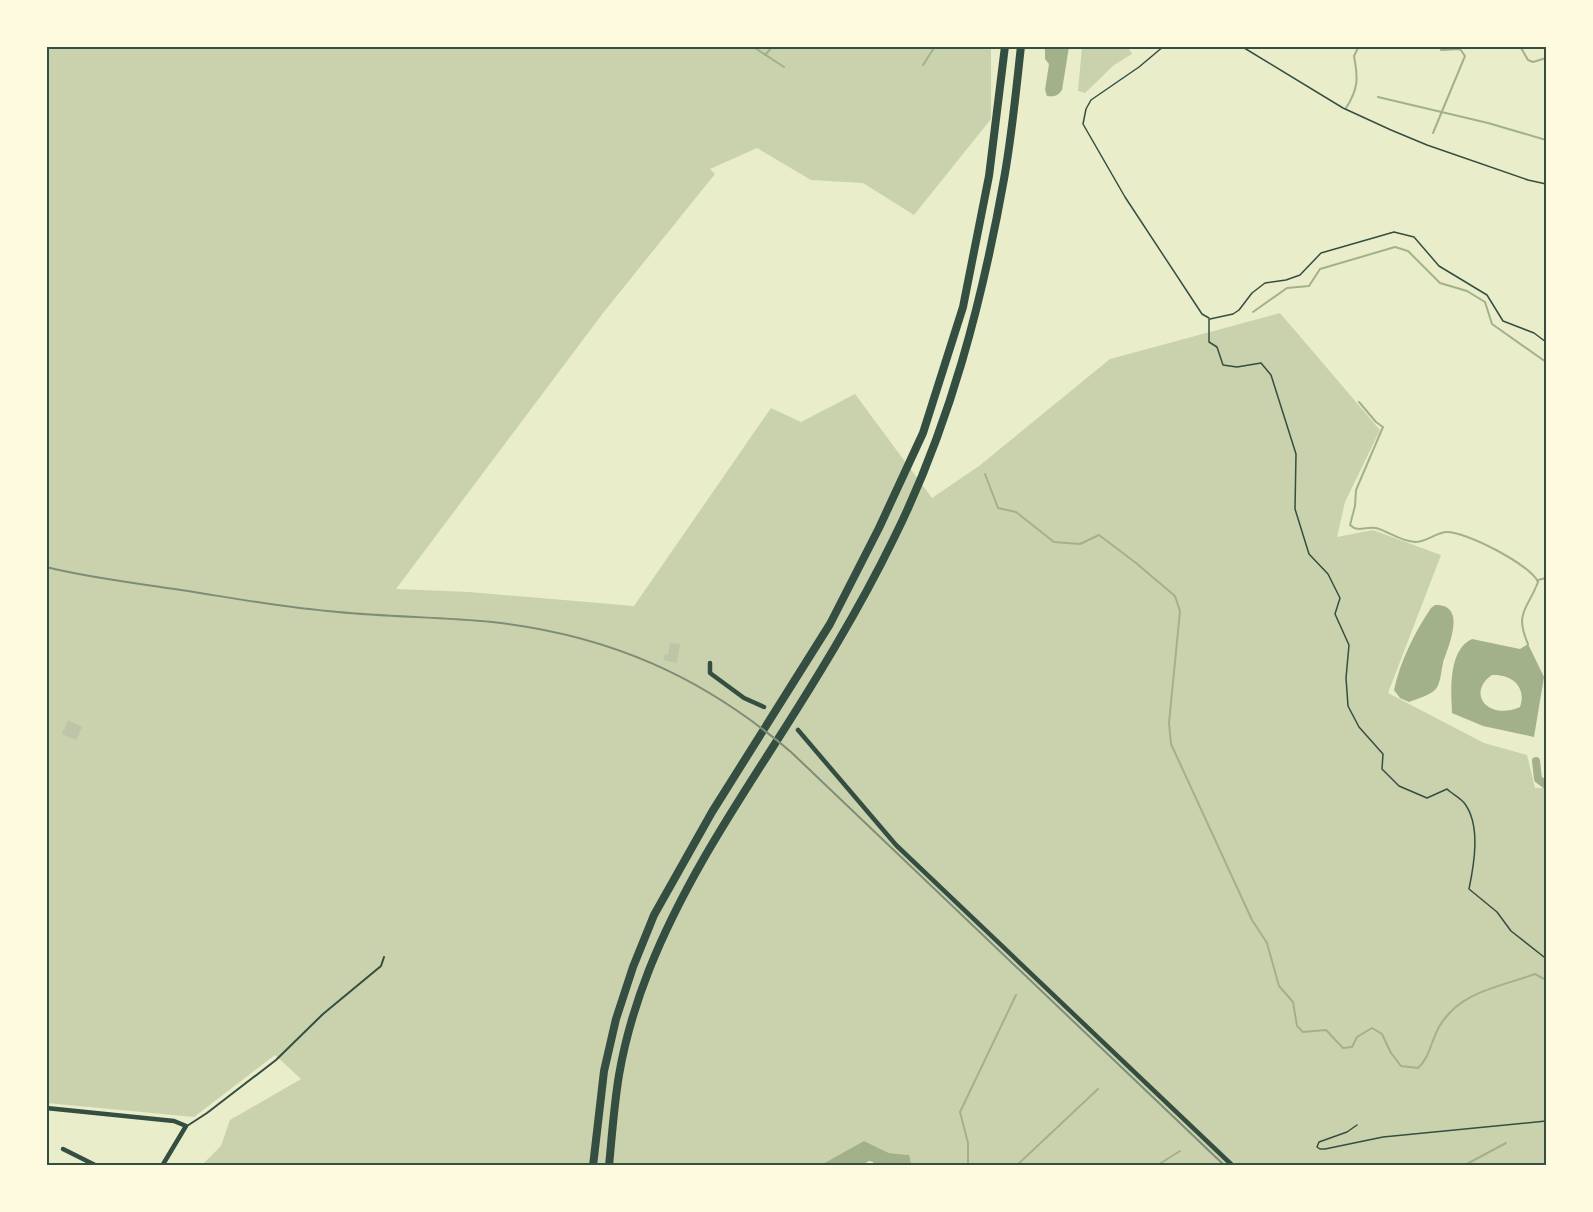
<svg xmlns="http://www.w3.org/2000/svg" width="1593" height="1212" font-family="Literata,serif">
<rect width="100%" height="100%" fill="#e9edc9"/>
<g fill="#cad2ad">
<polygon points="47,47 991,47 991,119 914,215 863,183 811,180 757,148 710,169 715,174 603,313 396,589 469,592 634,606 771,408 801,422 855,394 932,498 979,466 1110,359 1280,313 1380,430 1345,502 1337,537 1373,530 1441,555 1388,693 1484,743 1527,755 1535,788 1546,788 1546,1165 909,1166 911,1163 908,1155 889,1153 864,1141 821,1166 202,1165 221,1146 230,1120 301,1079 275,1055 194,1117 47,1103"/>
<polygon points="1082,47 1128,47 1132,54 1114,65 1085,93 1078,91"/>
</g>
<g fill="#a3b18a" fill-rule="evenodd">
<path d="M1045 47H1069L1062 90C1058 96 1054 97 1047 96L1045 90 1049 64 1045 59Z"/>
<path d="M1435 605C1468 604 1448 647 1443 663 1441 671 1441 683 1435 690 1430 695 1417 699 1409 702L1400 698 1394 690C1400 661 1415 632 1431 608Z"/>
<path d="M1472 639 1520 649 1528 644 1544 677 1534 737 1483 726 1452 713C1451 691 1448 650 1472 639ZM1492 675C1512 674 1527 687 1520 707 1488 721 1466 693 1492 675Z"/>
<polygon points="864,1141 889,1153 909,1155 911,1163 909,1165 875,1166 873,1162 869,1161 862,1165 821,1165"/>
</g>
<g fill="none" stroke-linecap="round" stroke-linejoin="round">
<g stroke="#a3b18a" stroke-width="2">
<polyline points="752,46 784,67"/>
<polyline points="1520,46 1528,60 1533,62 1546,58"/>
<polyline points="765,55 773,46"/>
<polyline points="923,65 934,48 933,46"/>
<polyline points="1378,97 1488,123 1546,140"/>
<path d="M1346 108C1359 88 1358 77 1354 56L1359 46"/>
<polyline points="1433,133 1465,56 1460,49 1441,50"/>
<polyline points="1253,312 1287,288 1309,286 1320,269 1395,247 1408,251 1440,283 1467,291 1485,302 1492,324 1546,362"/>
<path d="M1359 402 1376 422 1383 427 1356 490 1355 506 1350 525C1358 533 1366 526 1376 528 1390 532 1400 541 1415 542 1427 542 1435 533 1446 532 1465 531 1531 565 1538 582 1528 609 1514 612 1528 644"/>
<path d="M985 474 998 508 1016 512 1054 542 1080 544 1099 535 1136 563 1175 596 1180 611 1169 723 1171 744 1252 920 1267 943 1279 986 1293 1002 1297 1026 1303 1032 1326 1030 1343 1048 1352 1047 1357 1037 1372 1028 1382 1034 1391 1053 1401 1066 1418 1068C1430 1057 1431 1041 1439 1027 1460 991 1500 987 1535 974L1546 980"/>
<polyline points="1538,580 1546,578"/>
<polyline points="968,1166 968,1143 960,1112 1016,995"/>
<polyline points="1016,1166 1098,1089"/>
<polyline points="1156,1166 1180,1151"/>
<polyline points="1463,1166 1506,1143"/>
</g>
<polyline stroke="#a3b18a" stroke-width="8" points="1536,761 1538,779 1546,785"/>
</g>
<g fill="#bcc5a7">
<polygon points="670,643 680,644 677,663 663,660 665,654 668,655"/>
<polygon points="68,720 82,727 76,740 62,734"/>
</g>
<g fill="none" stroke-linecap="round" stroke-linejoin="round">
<g stroke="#344e41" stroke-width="1.5">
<polyline points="1164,46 1139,67 1091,100 1086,109 1083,124 1125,197 1202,314 1209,318"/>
<polyline points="1241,46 1343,108 1391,130 1427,145 1528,180 1546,184"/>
<path d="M1209 319V342L1217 347 1223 365 1237 367 1261 363 1271 375 1296 454 1295 509 1309 554 1328 574 1340 598 1335 614 1349 645 1346 678 1348 706 1359 727 1383 754 1382 769 1399 786 1427 798 1447 789C1452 794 1461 798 1465 804 1481 826 1474 865 1469 889L1497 912 1511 931 1544 957"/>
<polyline points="1210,319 1233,314 1239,310 1252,293 1265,283 1286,280 1300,275 1321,253 1394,232 1414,237 1439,266 1487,295 1503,321 1534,333 1546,342"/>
<polyline points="1357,1125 1347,1132 1319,1142 1317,1147 1320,1149 1325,1149 1383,1137 1546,1121"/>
</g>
<polyline stroke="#344e41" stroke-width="2" points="187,1126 207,1113 276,1060 323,1014 381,966 384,957"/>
<g stroke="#344e41" stroke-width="4.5">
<polyline points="710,663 710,673 744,698 764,707"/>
<polyline points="798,730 896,845 1233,1166"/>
<polyline points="46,1108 174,1121 186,1126 162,1166"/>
<polyline points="63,1149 97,1166"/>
</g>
<g stroke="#344e41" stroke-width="8">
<polyline points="593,1166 604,1071 616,1019 633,967 654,915 712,812 830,624 879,528 923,433 963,307 989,176 1005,46"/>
<path d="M609 1166C612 1135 614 1105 619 1075 625 1040 636 1003 649 970 680 892 724 823 769 753 814 683 858 612 894 538 950 425 982 302 1004 179 1012 135 1016 91 1021 46"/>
</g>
<path stroke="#7c8e77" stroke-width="2" d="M46 567C90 578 136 583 181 590 233 598 285 608 338 612 389 617 441 617 492 622 609 635 702 676 791 752L1225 1166"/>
</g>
<rect width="1593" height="1212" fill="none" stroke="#fefae0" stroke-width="96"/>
<rect x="48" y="48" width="1497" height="1116" fill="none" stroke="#344e41" stroke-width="2"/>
</svg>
